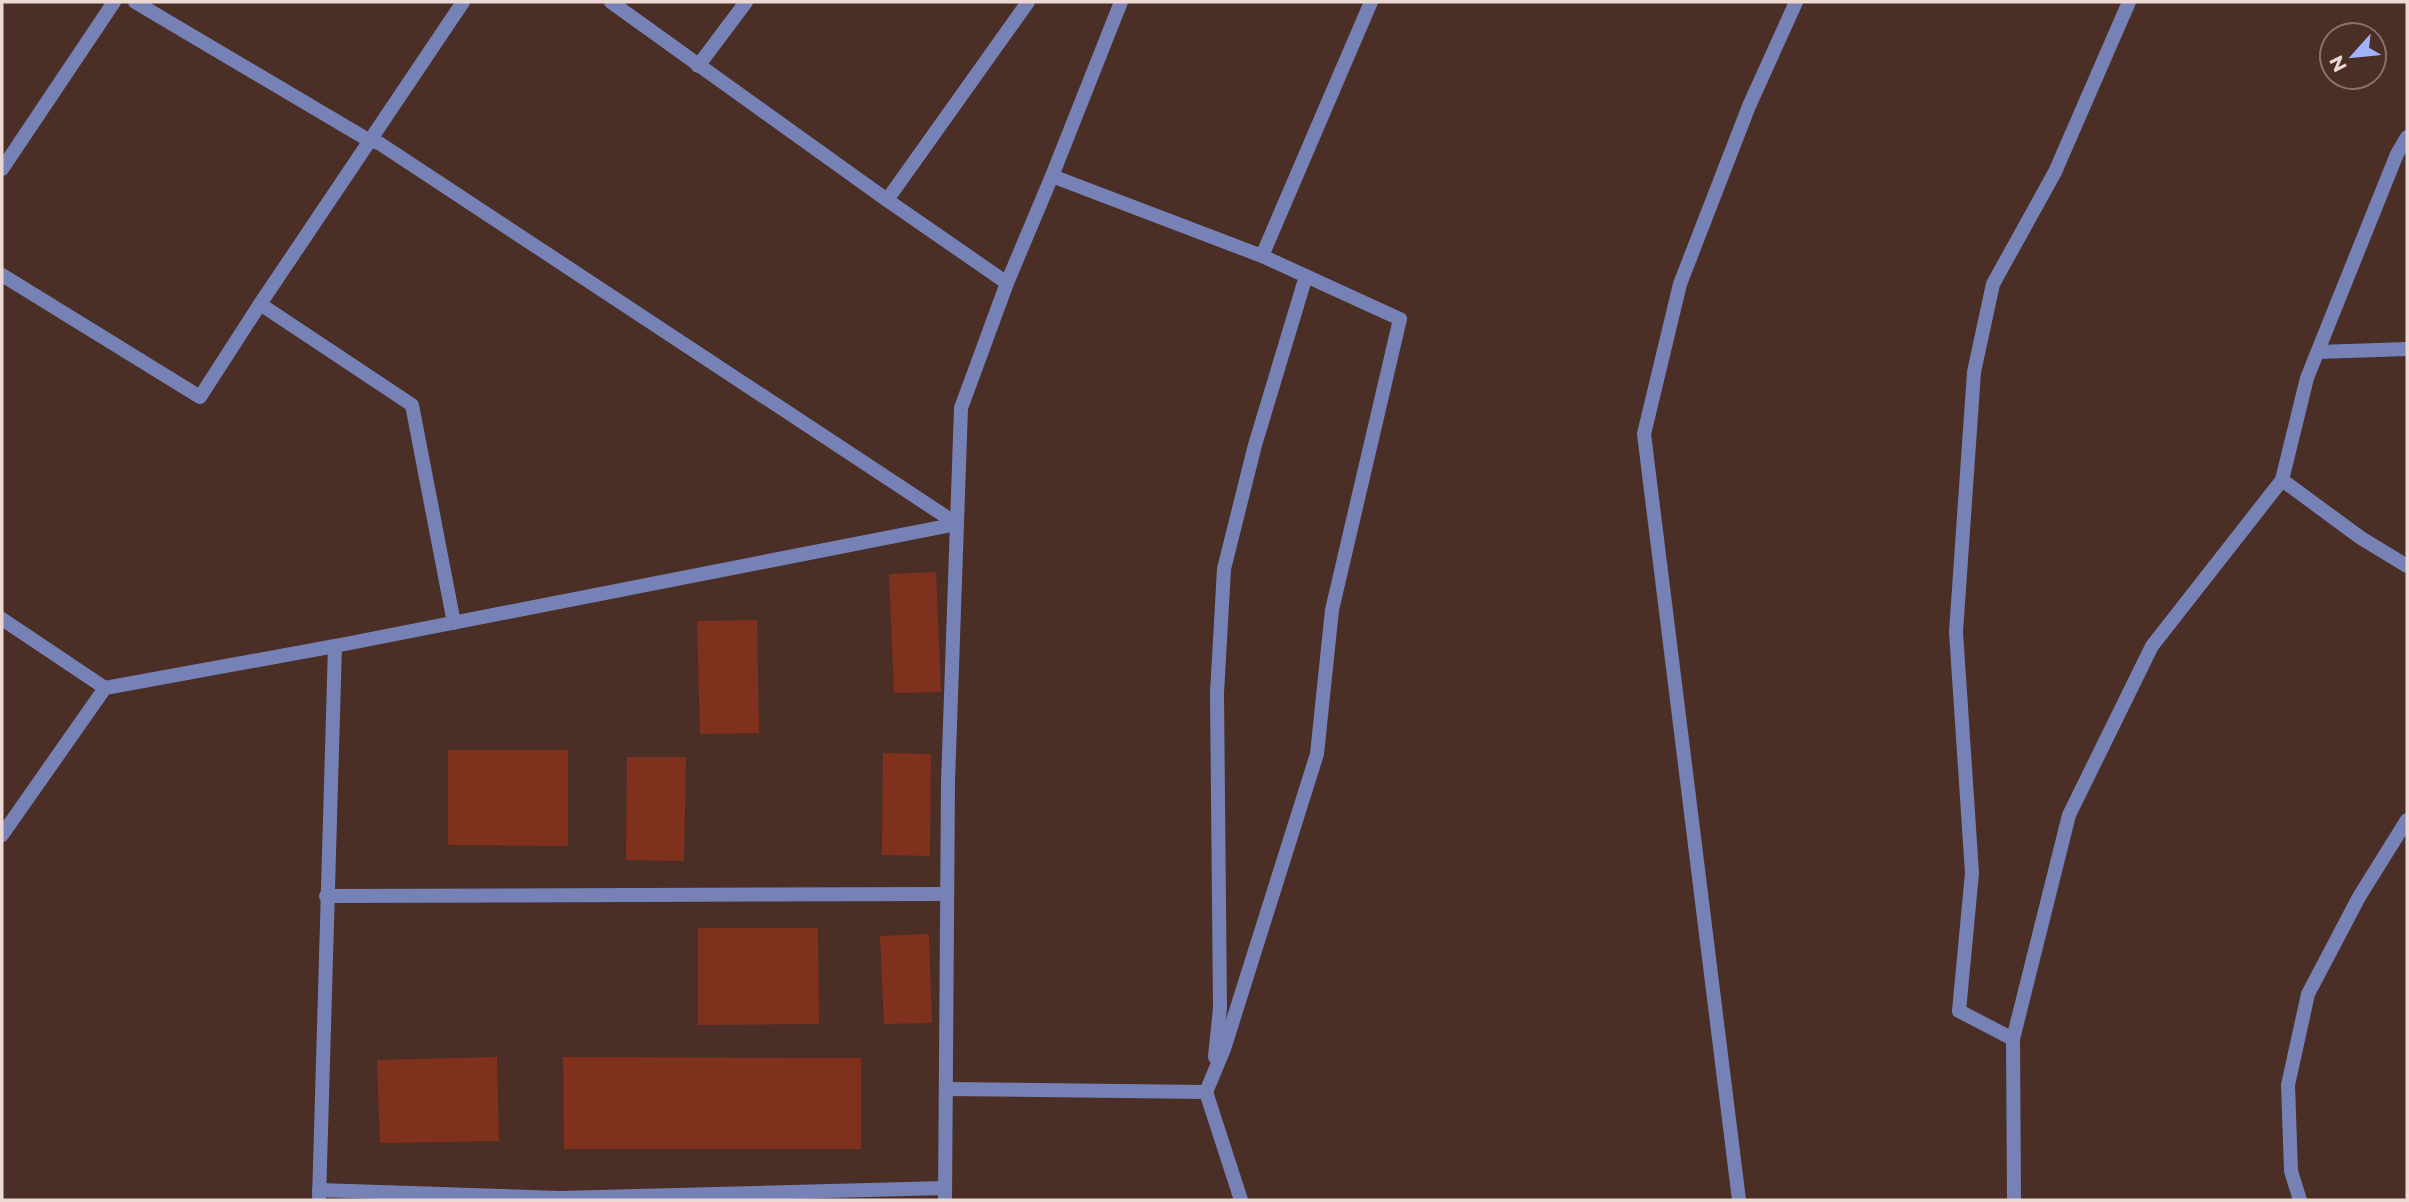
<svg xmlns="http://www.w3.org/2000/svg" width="2409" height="1202" font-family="Montserrat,sans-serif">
<rect width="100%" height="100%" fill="#4b2e26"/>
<g fill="#7f311d">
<polygon points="936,572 941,692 894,693 889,574"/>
<polygon points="757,620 759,733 700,734 697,621"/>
<polygon points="448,750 568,750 568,846 448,845"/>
<polygon points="883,753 931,754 930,856 882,855"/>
<polygon points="627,757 686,757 684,861 626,860"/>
<polygon points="698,928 818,928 819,1024 698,1025"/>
<polygon points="929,934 932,1023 884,1024 880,936"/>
<polygon points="497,1057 499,1141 380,1143 377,1060"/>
<polygon points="563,1057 861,1058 861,1149 564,1149"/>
</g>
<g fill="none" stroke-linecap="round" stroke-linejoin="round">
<g stroke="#7682b5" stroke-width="14">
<polyline points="135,2 370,141 379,143 957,524"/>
<polyline points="611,2 887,200 1028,2"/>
<polyline points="698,66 746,2"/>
<polyline points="2407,137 2397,154 2307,378 2282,480 2361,538 2407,566"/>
<polyline points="2,169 114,2"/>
<polyline points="1052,176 1262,256 1371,2"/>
<polyline points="887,200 1007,283"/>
<polyline points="2,275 200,397 260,304"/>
<polyline points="2318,352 2407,349"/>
<polyline points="2,619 105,688 335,646"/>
<polyline points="454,623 412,405 260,304 463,2"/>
<polyline points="2,835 105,688"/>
<polyline points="326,896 947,894"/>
<polyline points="2013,1039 1959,1011 1972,873 1956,632 1974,372 1993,284 2055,172 2129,2"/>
<polyline points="1215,1057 1220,1008 1217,693 1224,569 1255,445 1306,276"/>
<polyline points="946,1089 1206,1092 1224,1049 1317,754 1332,610 1400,319 1262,256"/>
<polyline points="1206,1092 1241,1200"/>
<polyline points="319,1190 560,1198 945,1188"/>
<polyline points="319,1200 335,646 957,524"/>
<polyline points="1739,1200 1644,434 1680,284 1749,106 1796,2"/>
<polyline points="2014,1200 2013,1039 2069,815 2152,646 2282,480"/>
<polyline points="2300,1200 2291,1171 2288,1085 2308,994 2359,897 2407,820"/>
</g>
<polyline stroke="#7682b5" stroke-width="14" points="945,1200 948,782 961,408 1007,283 1052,176 1121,2"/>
</g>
<rect width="2409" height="1202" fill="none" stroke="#ecd9d4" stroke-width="7"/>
<g transform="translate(2353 56) rotate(243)"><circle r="33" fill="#4b2e26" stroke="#8b726c" stroke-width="2"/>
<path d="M0-5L12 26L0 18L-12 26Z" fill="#a1b3fd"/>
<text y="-10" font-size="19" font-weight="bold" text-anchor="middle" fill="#ecd9d4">N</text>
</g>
</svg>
